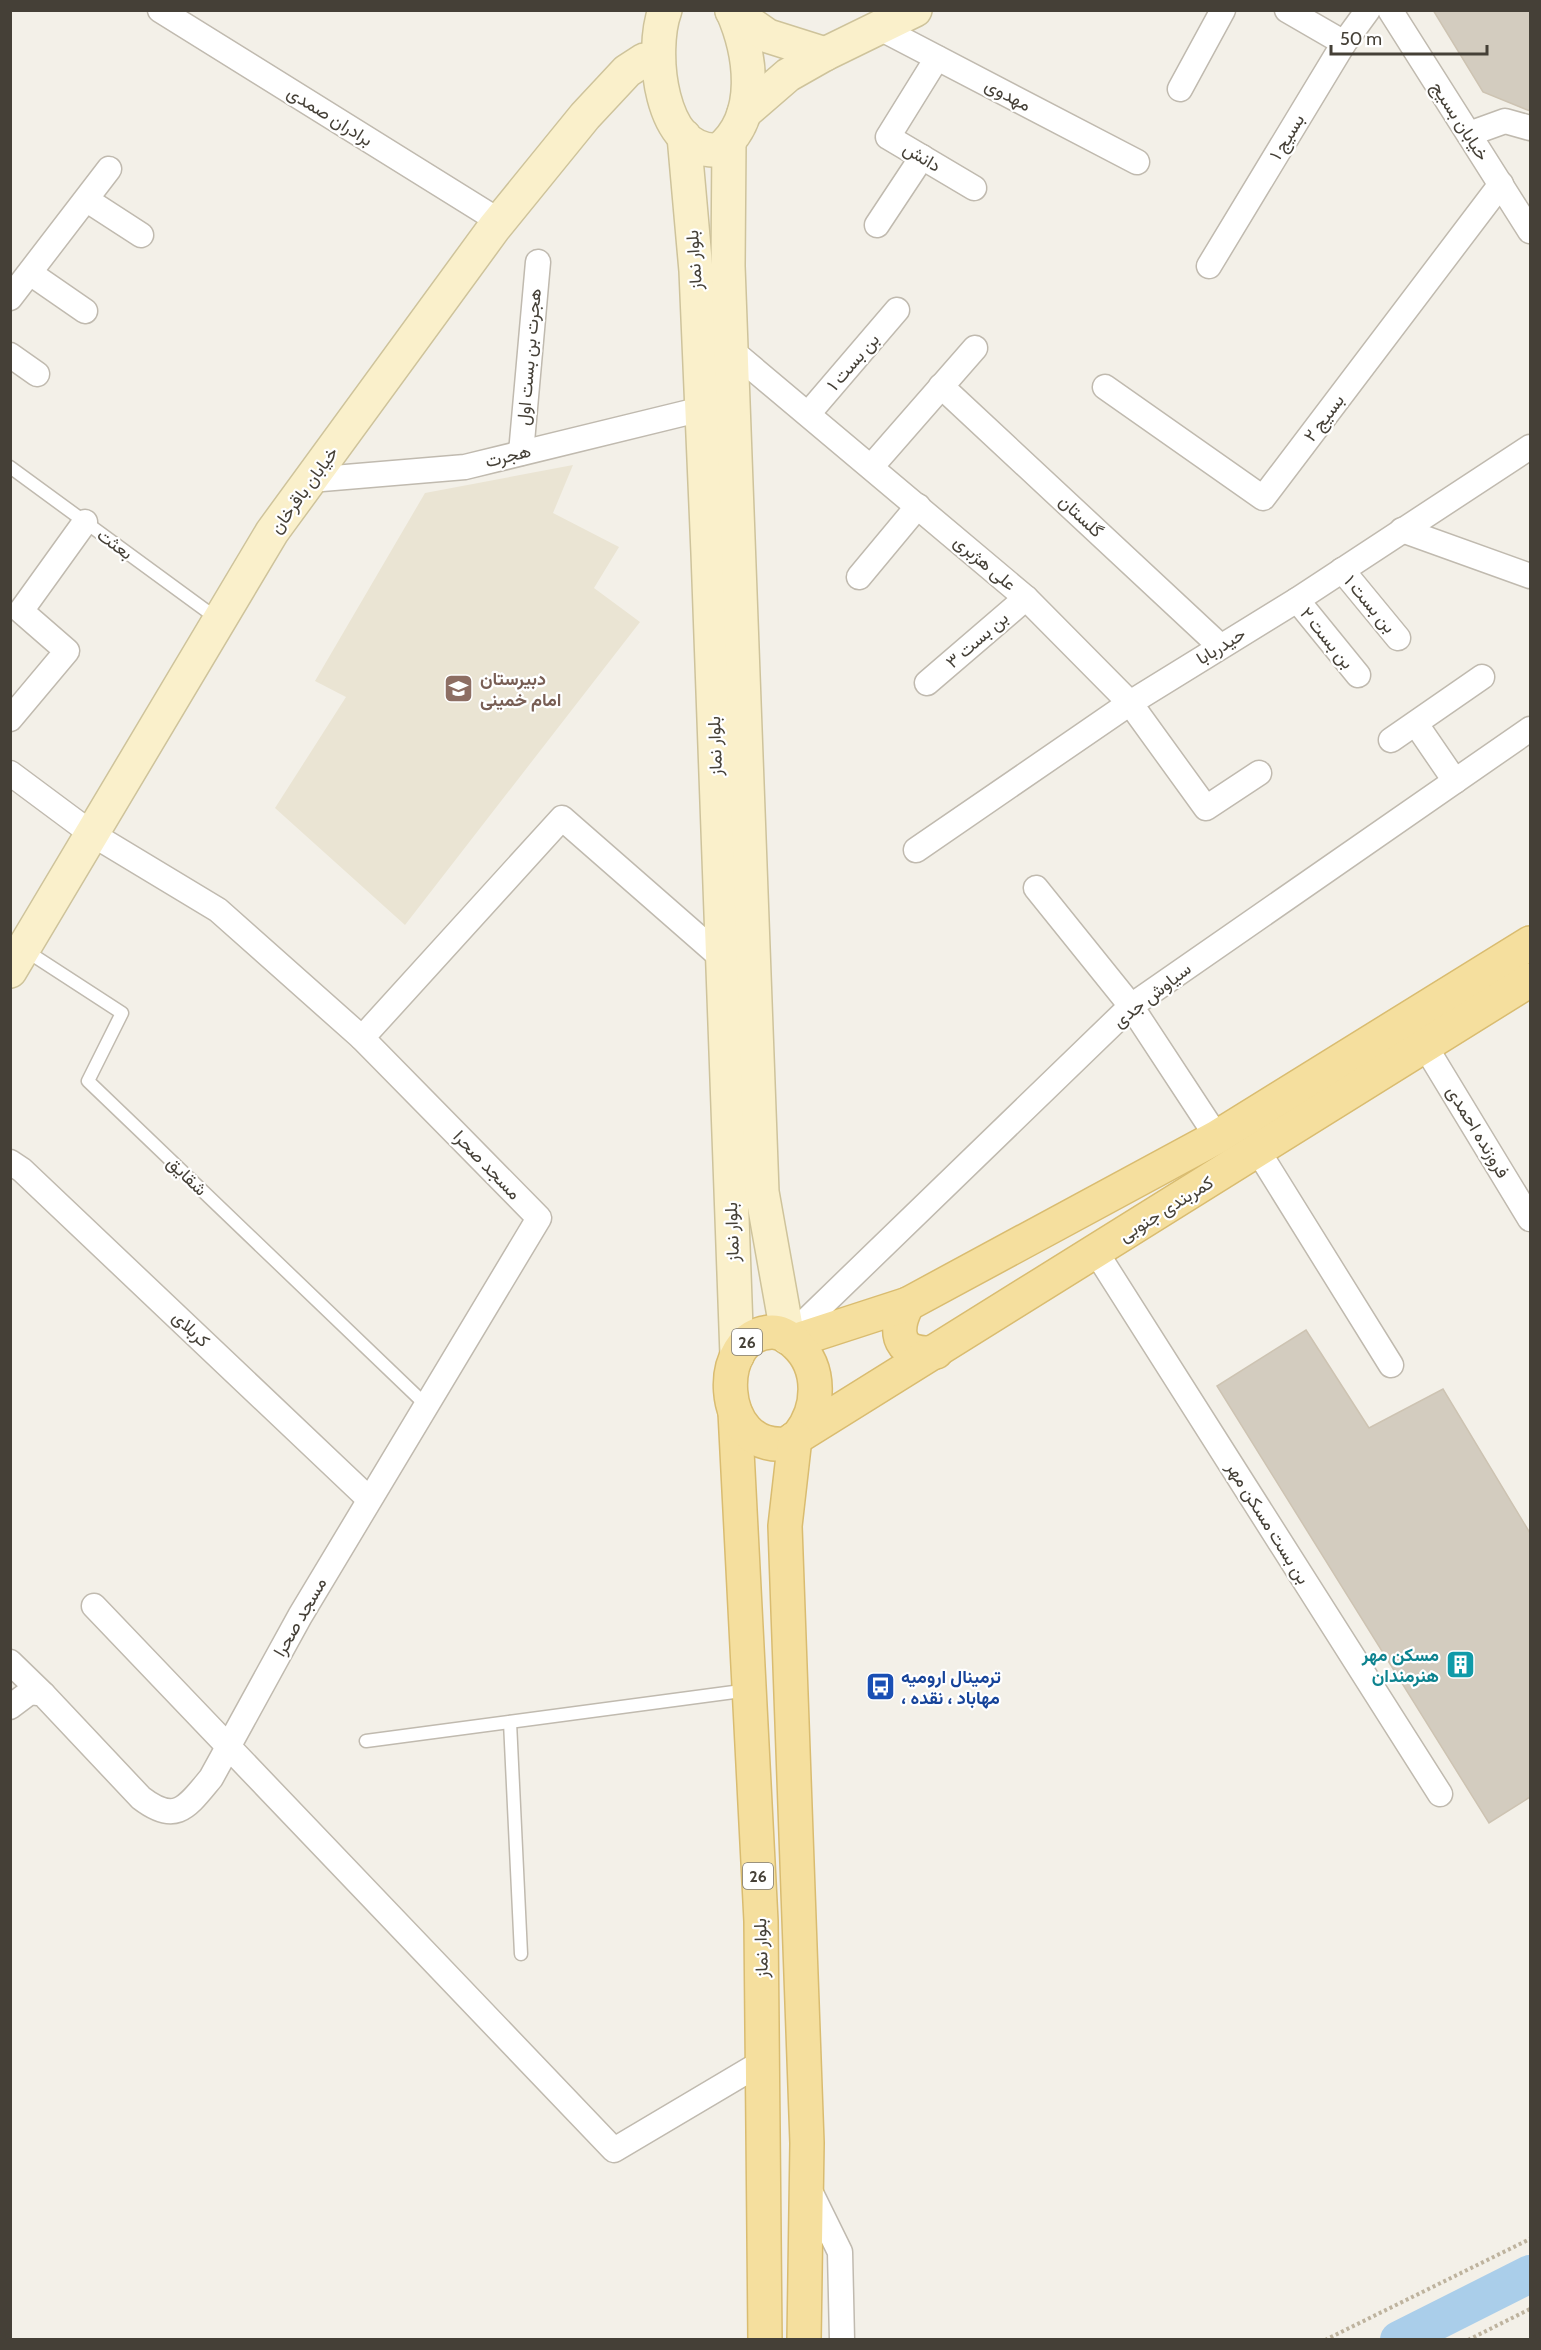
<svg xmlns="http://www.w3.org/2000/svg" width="1541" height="2350" font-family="Cabin,Vazirmatn,sans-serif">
<rect width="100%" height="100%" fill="#f3f0e8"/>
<polygon fill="#eae4d3" points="573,465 553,513 619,547 594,588 640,622 405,925 275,808 346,697 315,681 425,493"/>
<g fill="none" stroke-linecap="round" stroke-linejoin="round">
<polyline stroke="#aaceea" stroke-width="38" points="1399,2340 1530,2274"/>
</g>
<g fill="#d3ccbf" stroke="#cdc3b2" stroke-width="1.5">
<polygon points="1433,10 1530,10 1530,111 1483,92"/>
<polygon points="1306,1330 1369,1428 1443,1389 1530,1533 1530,1797 1489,1823 1217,1386"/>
</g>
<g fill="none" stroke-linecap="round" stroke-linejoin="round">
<defs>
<g id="service">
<polyline points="10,467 219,620"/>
<polyline points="25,950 122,1013 88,1081 426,1405"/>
<polyline points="510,1722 521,1954"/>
<polyline points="366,1741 749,1690"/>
</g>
<g id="minor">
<polyline points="160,10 499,221"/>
<polyline points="1287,10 1344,43"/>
<polyline points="1390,10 1530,231"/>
<polyline points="880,28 1137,162"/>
<polyline points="937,58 888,137 974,188"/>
<polyline points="1180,89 1223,10"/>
<polyline points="1469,134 1505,121 1530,128"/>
<polyline points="87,200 141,235"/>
<polyline points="877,225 922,157"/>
<polyline points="1209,266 1344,43 1368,10"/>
<polyline points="30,273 85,311"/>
<polyline points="10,298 109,169"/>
<polyline points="731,350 1026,598 1130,703 1206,808 1259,773"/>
<polyline points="10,355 37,374"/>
<polyline points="941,386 1220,646"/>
<polyline points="1105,387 1263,498 1501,184"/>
<polyline points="808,414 897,310"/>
<polyline points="521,453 538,262"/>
<polyline points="871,467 975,348"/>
<polyline points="310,480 465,467 702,409"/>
<polyline points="1402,530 1530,576"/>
<polyline points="1342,570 1398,638"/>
<polyline points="859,577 918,506"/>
<polyline points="1297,600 1358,675"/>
<polyline points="927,683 1026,598"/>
<polyline points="10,719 67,651 21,611 85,522"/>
<polyline points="1416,724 1455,781"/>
<polyline points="1391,740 1482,677"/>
<polyline points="10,773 92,834 218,910 362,1038"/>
<polyline points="916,850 1130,703 1297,600 1530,447"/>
<polyline points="1036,888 1131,1006 1217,1137"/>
<polyline points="1425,1046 1530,1219"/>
<polyline points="1258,1151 1391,1365"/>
<polyline points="10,1162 22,1170 369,1499"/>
<polyline points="1096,1252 1440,1794"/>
<polyline points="788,1338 1131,1006 1530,729"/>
<polyline points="94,1606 614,2150 764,2061"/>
<polyline points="10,1662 43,1694"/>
<path d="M10 1707 30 1692 43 1694 141 1798C176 1825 187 1807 211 1778L300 1616 539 1218 362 1038 562 818 722 958"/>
<polyline points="808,2187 840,2252 842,2340"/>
</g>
<g id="secondary">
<path d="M665 10C650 50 659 155 719 150 761 117 751 53 732 10"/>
<polyline points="732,11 768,36 825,54"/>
<polyline points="744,113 788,75 825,54 915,10"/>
<polyline points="684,136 696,271 708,553 737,1356"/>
<polyline points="729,142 728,266 762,1192 788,1338"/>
<polyline points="10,971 272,532 494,228 585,116 627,71 644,60 658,60"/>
</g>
<g id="primary">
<path d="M908 1304C891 1333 900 1358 936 1352"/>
<polyline points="794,1341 908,1304 1217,1137 1530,943"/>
<polyline points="735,1412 761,1921 765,2340"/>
<path d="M799 1435C820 1409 822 1368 796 1344 790 1338 781 1332 772 1332 713 1333 716 1451 786 1444L1530 980"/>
<polyline points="795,1438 785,1526 807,2143 804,2340"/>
</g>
</defs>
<use href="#service" stroke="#c0baaf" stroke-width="15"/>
<use href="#minor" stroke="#c0baaf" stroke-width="27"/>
<use href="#secondary" stroke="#cec39b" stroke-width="36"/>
<use href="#primary" stroke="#d9bc70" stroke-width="36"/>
<g stroke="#beb39e" stroke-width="4" stroke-dasharray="3 3" stroke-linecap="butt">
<polyline points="1325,2340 1530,2239"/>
<polyline points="1468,2340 1530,2309"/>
</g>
<use href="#service" stroke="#fff" stroke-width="12"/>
<use href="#minor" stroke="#fff" stroke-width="24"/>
<use href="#secondary" stroke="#faf0cb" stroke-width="33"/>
<use href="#primary" stroke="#f5df9e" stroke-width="33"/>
</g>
<defs>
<symbol id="school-square" viewBox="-11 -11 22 22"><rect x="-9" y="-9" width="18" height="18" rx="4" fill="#8d6e63" stroke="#fff"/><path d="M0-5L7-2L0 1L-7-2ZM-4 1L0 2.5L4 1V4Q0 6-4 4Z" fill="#fff"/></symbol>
<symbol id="building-square" viewBox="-11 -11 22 22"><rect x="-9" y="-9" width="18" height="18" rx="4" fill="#0f9aa8" stroke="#fff"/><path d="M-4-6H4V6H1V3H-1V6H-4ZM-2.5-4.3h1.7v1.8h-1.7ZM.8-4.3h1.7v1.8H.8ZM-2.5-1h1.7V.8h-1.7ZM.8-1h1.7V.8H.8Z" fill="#fff"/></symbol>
<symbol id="bus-square" viewBox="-11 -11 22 22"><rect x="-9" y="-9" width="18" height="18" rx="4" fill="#1a4fb4" stroke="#fff"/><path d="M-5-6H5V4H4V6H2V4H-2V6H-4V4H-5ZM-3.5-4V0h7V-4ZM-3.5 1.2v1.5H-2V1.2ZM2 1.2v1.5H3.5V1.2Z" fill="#fff"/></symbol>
</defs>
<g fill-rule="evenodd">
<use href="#school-square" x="442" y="672" width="33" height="33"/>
<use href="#building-square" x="1444" y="1648" width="33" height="33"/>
<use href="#bus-square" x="864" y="1670" width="33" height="33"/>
</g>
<g text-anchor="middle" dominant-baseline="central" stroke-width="4.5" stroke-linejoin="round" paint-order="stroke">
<g fill="#fff" stroke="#7d7973" stroke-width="1.5">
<rect x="732" y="1329" width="30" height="26" rx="4.5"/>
<rect x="743" y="1863" width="30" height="26" rx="4.5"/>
</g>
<g font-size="16" font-weight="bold" fill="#454037">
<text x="747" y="1342">26</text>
<text x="758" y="1876">26</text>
</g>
<g font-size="18" fill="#454037" stroke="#fff">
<text transform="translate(1008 95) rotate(28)">مهدوی</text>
<text transform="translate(330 116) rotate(32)">برادران صمدی</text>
<text transform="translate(1460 121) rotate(57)">خیابان بسیج</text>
<text transform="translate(1287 137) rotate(-59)">بسیج ۱</text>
<text transform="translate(922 157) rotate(31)">دانش</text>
<text transform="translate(694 260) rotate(-94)">بلوار نماز</text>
<text transform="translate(529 357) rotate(-85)">هجرت بن بست اول</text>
<text transform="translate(853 362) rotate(-49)">بن بست ۱</text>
<text transform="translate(1324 418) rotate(-53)">بسیج ۲</text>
<text transform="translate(508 456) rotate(-14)">هجرت</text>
<text transform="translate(304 490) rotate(-54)">خیابان باقرخان</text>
<text transform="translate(1081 516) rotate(43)">گلستان</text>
<text transform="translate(115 544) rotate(36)">بعثت</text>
<text transform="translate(985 563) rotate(40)">علی هژبری</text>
<text transform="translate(1370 604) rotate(50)">بن بست ۱</text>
<text transform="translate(1327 638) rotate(51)">بن بست ۲</text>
<text transform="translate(977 640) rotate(-41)">بن بست ۳</text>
<text transform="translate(1221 646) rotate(-32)">حیدربابا</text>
<text transform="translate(715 746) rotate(-92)">بلوار نماز</text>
<text transform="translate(1152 995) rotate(-38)">سیاوش جدی</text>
<text transform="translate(1478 1132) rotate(59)">فروزنده احمدی</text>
<text transform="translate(487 1165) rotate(46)">مسجد صحرا</text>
<text transform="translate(187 1176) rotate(44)">شقایق</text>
<text transform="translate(1166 1209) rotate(-32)">کمربندی جنوبی</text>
<text transform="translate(732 1232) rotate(-92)">بلوار نماز</text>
<text transform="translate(191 1329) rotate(44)">کربلای</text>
<text transform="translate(1268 1523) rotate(58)">بن بست مسکن مهر</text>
<text transform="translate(300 1617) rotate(-60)">مسجد صحرا</text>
<text transform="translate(761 1948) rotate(-92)">بلوار نماز</text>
</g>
<g font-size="18" font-weight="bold" fill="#785e54" stroke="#fff" text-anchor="start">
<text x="480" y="679">دبیرستان<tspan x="480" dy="21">امام خمینی</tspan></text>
</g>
<g font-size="18" font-weight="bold" fill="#0d838f" stroke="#fff" text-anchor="end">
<text x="1439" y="1655">مسکن مهر<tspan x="1439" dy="21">هنرمندان</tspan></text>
</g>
<g font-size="18" font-weight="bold" fill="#164399" stroke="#fff" text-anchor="start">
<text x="901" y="1677">ترمینال ارومیه<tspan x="901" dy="21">، مهاباد ، نقده</tspan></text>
</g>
</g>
<rect width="1541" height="2350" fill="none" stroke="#454037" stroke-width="24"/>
<path d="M1331 45v9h156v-9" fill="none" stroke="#454037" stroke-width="3"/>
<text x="1340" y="45" font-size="18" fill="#454037" stroke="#ffffff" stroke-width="4.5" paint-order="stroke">50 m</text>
</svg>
